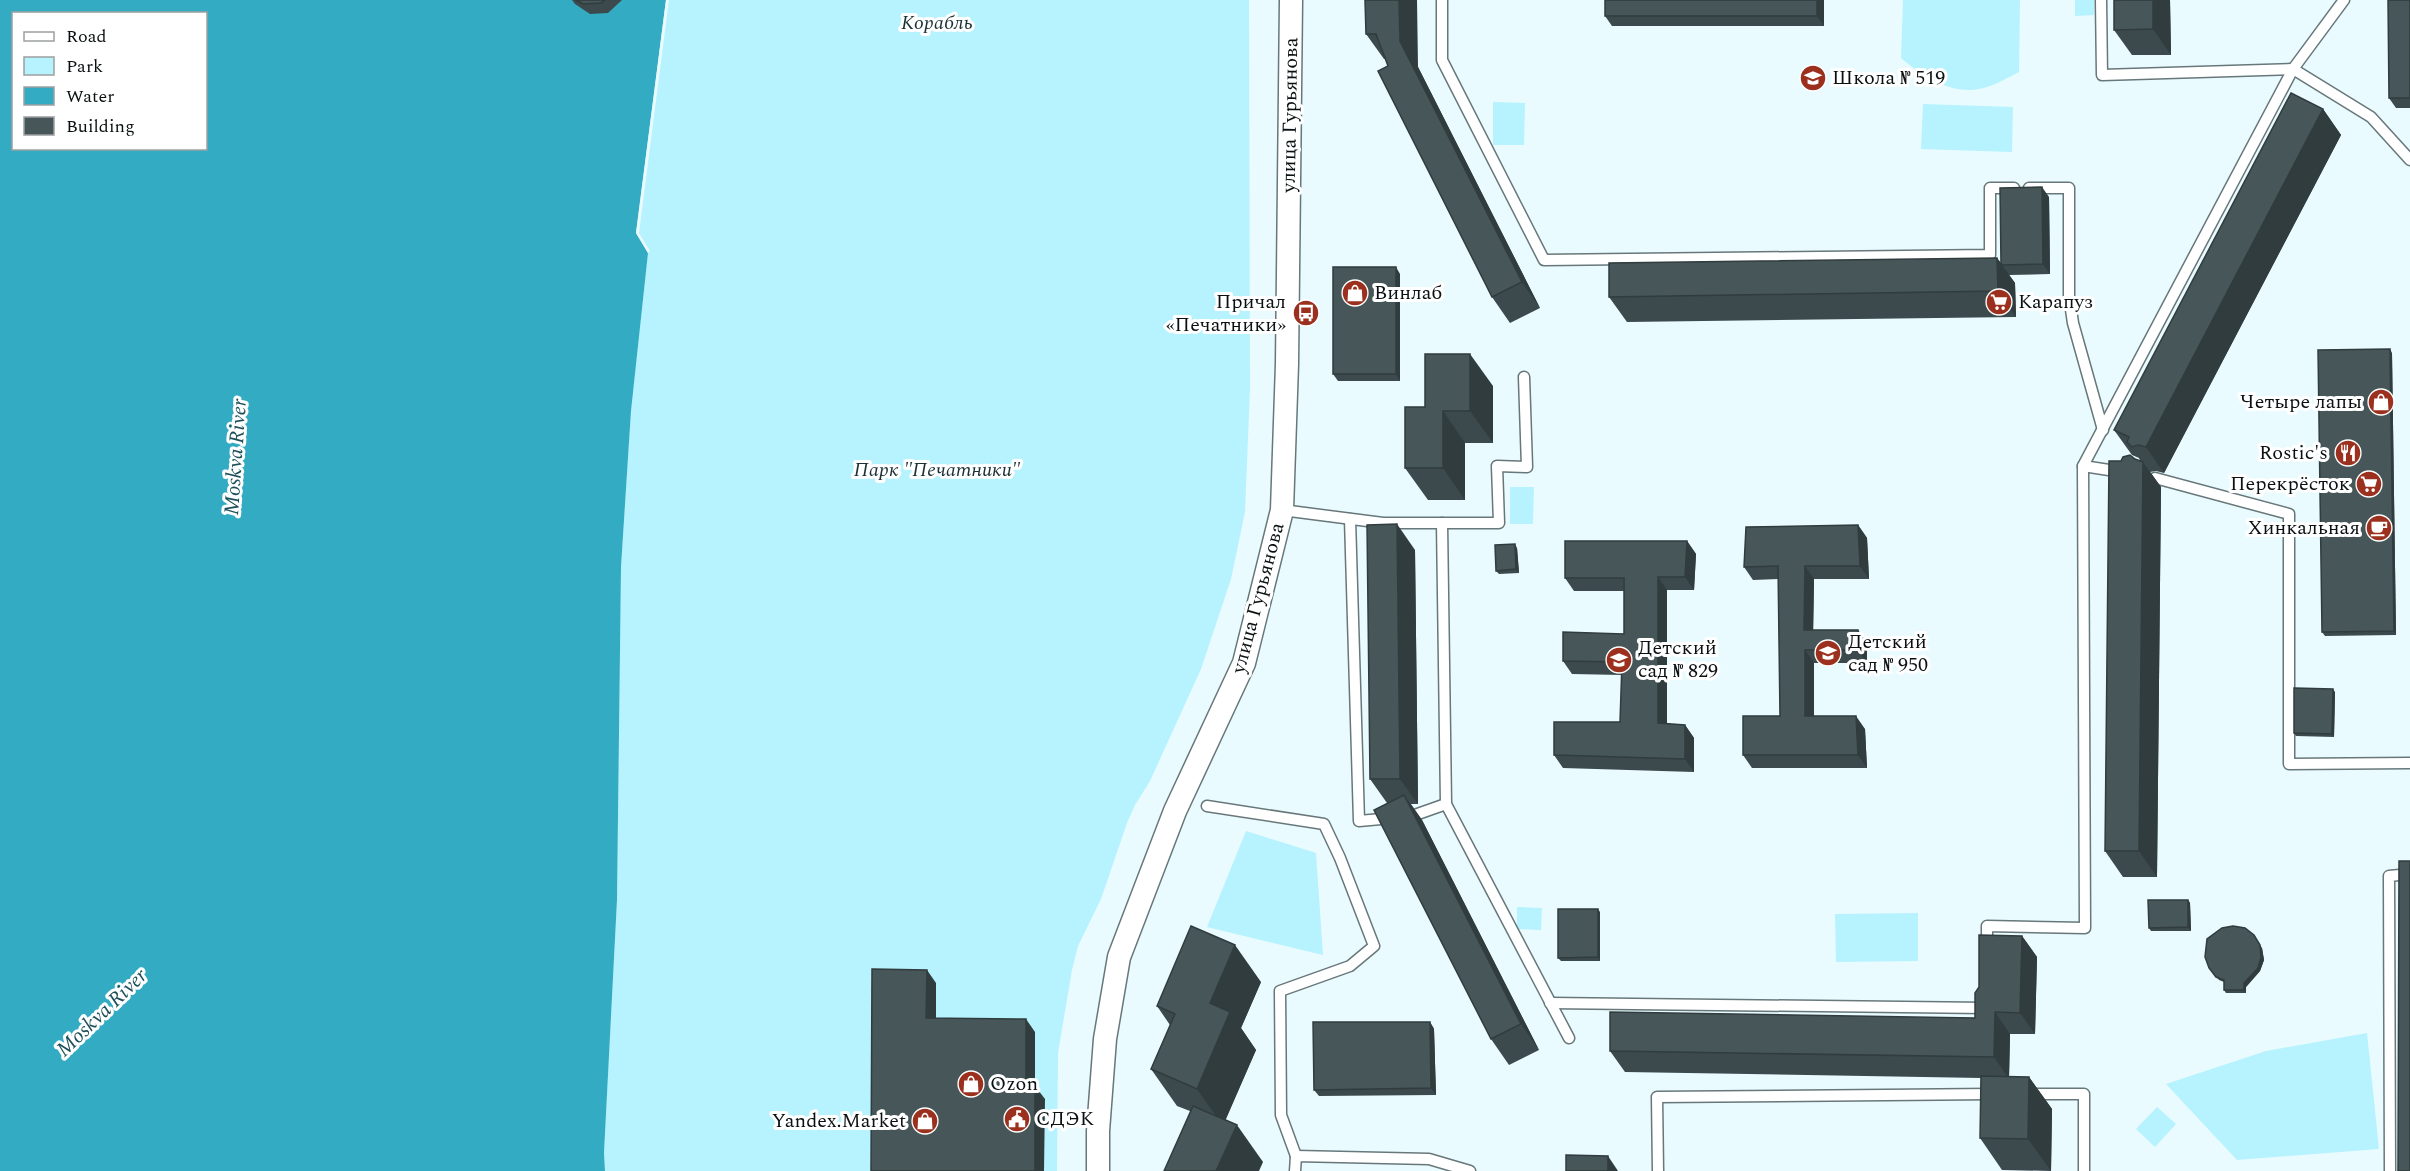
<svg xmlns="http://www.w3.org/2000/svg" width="2410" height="1171" font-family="Spectral,serif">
<rect width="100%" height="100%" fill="#e9fbff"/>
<g fill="#b7f2ff">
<polygon points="666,0 1249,0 1250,389 1245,512 1231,579 1201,669 1150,781 1135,805 1127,823 1101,899 1078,946 1072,970 1058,1053 1057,1171 605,1171 604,1153 617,900 621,567 631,411 648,253 636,233"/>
<path d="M1903 0H2020L2019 72C2009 77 1999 83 1990 86 1957 99 1925 78 1901 58Z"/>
<polygon points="2075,0 2094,0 2094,15 2075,16"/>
<polygon points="1493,102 1525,103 1524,145 1493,145"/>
<polygon points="1923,104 2013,107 2012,152 1921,149"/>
<polygon points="1510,487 1534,487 1533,524 1510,524"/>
<polygon points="1246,831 1316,853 1323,955 1207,927"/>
<polygon points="1517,907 1542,908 1541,930 1517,929"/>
<polygon points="1918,913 1918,961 1836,962 1835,914"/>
<polygon points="2367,1033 2379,1149 2237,1160 2166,1084 2266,1051"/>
<polygon points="2157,1107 2176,1124 2155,1147 2136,1129"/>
</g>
<path fill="#33acc3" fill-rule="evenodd" d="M0 0H666L636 233 648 253 631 411 621 567 617 900 604 1153 605 1171H0ZM14 14H206V148H14Z"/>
<polygon fill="#e9fbff" points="666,0 669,0 639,233 650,251 648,253 636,233"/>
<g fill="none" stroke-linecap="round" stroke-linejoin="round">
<defs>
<g id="lane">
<polyline points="1442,0 1442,60 1544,260 1990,255 1990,188 2014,188"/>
<polyline points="2101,0 2102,75 2293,69 2371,117 2410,160"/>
<polyline points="2029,188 2069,188 2069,296 2073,323 2103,430"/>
<polyline points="2083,466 2122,472"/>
<polyline points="2155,478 2289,514 2289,764 2410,763"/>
<polyline points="1282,510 1383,523 1499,523 1497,466 1527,467 1524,377"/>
<polyline points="1350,519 1359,821 1392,818"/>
<polyline points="1442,523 1446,804 1569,1038"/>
<polyline points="1207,806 1324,824 1340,858 1374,946 1350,966 1280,991 1281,1115 1296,1156"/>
<polyline points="1412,816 1446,804"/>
<polyline points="1987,948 1987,926 2085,928 2083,466 2293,69 2344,0"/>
<polyline points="1550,1003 1986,1008 1986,1006"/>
<polyline points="2027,1094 2084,1094 2084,1171"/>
<polyline points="1295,1171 1296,1156 1429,1159 1470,1171"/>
<polyline points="1658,1171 1657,1097 1993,1094"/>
<polyline points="2390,1171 2389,876 2410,874"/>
</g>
<polyline id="street" points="1098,1171 1098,1131 1105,1039 1119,957 1175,811 1244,663 1282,510 1287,364 1291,0"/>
</defs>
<use href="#lane" stroke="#67777a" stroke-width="13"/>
<use href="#street" stroke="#67777a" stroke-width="25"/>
<use href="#lane" stroke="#fff" stroke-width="10"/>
<use href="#street" stroke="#fff" stroke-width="22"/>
</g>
<g fill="#3c4a4d">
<polygon points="572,0 622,0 608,13 590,14 575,4"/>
<polygon points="1365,0 1418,67 1540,308 1510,323 1492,297 1386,59 1384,59 1366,34"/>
<polygon points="1824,0 1824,26 1612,26 1605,16"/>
<polygon points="2170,0 2171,55 2132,55 2114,30"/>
<polygon points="2410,0 2410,108 2396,108 2389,98"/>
<polygon points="2323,109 2341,135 2164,473 2156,471 2150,472 2161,487 2157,877 2123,877 2105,851 2121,461 2135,459 2140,461 2139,458 2132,455 2114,430"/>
<polygon points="2049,197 2050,274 2009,275 2015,283 2016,317 1627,322 1609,297 1997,258 2001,263"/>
<polygon points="1400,274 1400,381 1338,381 1333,374"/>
<polygon points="2392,353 2396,635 2325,636 2322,632"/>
<polygon points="1493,386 1493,443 1465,443 1465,500 1428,500 1405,468 1425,407"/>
<polygon points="1858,525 1867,538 1869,579 1814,579 1813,630 1858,630 1867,643 1867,663 1814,663 1814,716 1865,729 1867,768 1752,768 1743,755 1780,716 1778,579 1753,580 1744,567"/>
<polygon points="1687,541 1696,554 1694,590 1667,590 1667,724 1685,725 1694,738 1694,772 1563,768 1554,755 1620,722 1622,675 1572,674 1563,661 1624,634 1624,591 1574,591 1565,578"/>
<polygon points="1517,548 1519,573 1499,574 1496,571"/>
<polygon points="1415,550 1418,804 1411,804 1422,820 1539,1050 1509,1065 1491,1039 1387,803 1370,779"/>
<polygon points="2335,692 2334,737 2296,736 2294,733"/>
<polygon points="2188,900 2190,903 2191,931 2151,931 2149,928"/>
<polygon points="1600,912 1600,961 1561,961 1558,958"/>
<polygon points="2022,936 2037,957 2035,1034 2010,1034 2009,1077 2029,1077 2052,1109 2051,1171 2002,1170 1980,1138 1981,1078 1625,1072 1610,1051 1975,1018"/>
<polygon points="2262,948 2264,960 2260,971 2246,987 2246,993 2226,993 2224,990 2224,982 2219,980 2209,968"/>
<polygon points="1261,982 1241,1028 1256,1050 1225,1120 1263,1162 1190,1111 1177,1106 1151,1069 1170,1025 1157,1006"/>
<polygon points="1430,1022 1434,1029 1436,1095 1319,1096 1314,1090"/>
</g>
<g fill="#313c3e">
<polygon points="1399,0 1417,0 1418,67 1540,308 1522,282 1400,41"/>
<polygon points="1817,0 1824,0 1824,26 1817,16"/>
<polygon points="2153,0 2170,0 2171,55 2153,29"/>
<polygon points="2323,109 2341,135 2164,473 2146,447"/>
<polygon points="2042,187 2049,197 2050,274 2043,264"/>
<polygon points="1997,258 2015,283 2016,317 1998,291"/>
<polygon points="1396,267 1400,274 1400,381 1396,374"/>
<polygon points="2390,349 2392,353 2396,635 2394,631"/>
<polygon points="1470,354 1493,386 1493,443 1470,411"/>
<polygon points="1443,411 1465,443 1465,500 1443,468"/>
<polygon points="2143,462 2161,487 2157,877 2139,851"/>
<polygon points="1397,524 1415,550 1418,804 1400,779"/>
<polygon points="1858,525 1867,538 1869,579 1860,566"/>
<polygon points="1687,541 1696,554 1694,590 1685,577"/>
<polygon points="1515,544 1517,548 1519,573 1516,569"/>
<polygon points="1805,566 1814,579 1813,643 1804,630"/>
<polygon points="1658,577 1667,590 1667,736 1658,723"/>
<polygon points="1858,630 1867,643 1867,663 1858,650"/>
<polygon points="1805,650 1814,663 1814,729 1805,716"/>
<polygon points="2333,689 2335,692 2334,737 2332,734"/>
<polygon points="1856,716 1865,729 1867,768 1858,755"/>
<polygon points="1685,725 1694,738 1694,772 1685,759"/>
<polygon points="1404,795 1422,820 1539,1050 1521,1024"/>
<polygon points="2188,900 2190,903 2191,931 2188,927"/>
<polygon points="1598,909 1600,912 1600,961 1598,957"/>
<polygon points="2254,935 2262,948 2264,960 2260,971 2246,987 2246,993 2244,990 2244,983"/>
<polygon points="2022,936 2037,957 2035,1034 2020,1013"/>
<polygon points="1235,945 1261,982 1241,1028 1256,1050 1223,1126 1197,1089 1210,1003"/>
<polygon points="927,970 936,983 936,1031 926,1018"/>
<polygon points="1995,1012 2010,1034 2009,1079 1994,1057"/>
<polygon points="1026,1019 1035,1032 1035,1099 1026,1086"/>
<polygon points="1430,1022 1434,1029 1436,1095 1431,1088"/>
<polygon points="2029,1077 2052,1109 2051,1171 2028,1139"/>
<polygon points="1035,1086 1045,1099 1044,1171 1035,1171"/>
<polygon points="1237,1125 1263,1162 1259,1171 1216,1171"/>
<polygon points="1608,1156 1618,1171 1608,1171"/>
</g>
<g fill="#465659" stroke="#313c3e" stroke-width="1.5">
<polygon points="576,0 605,0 601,3 583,4"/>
<polygon points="1365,0 1399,0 1400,41 1522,282 1492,297 1378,71 1388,66 1376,34 1366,34"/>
<rect x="1605" y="0" width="212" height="16"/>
<polygon points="2114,0 2153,0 2153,29 2114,30"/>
<polygon points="2388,0 2410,0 2410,98 2389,98"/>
<polygon points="2291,93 2323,109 2146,447 2138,445 2132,447 2127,442 2129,437 2114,430"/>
<polygon points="2042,187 2043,264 2002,265 2001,263 2000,188"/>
<polygon points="1997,258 1998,291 1609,297 1609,263"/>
<rect x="1333" y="267" width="63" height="107"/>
<polygon points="2390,349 2394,631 2322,632 2318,350"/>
<polygon points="1425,354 1470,354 1470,411 1443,411 1443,468 1405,468 1405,407 1425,407"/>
<polygon points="2130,455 2135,459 2143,462 2139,851 2105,851 2109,461 2121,461 2123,457"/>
<polygon points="1397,524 1400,779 1370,779 1367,525"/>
<polygon points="1858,525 1860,566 1805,566 1804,630 1858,630 1858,650 1805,650 1805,716 1856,716 1858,755 1743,755 1743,716 1780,716 1778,566 1744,567 1746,527"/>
<polygon points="1565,541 1687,541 1685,577 1658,577 1658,723 1685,725 1685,759 1554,755 1554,722 1620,722 1622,662 1563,661 1563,632 1624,634 1624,578 1565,578"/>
<polygon points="1515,544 1516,569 1496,571 1495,545"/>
<polygon points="2294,688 2333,689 2332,734 2294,733"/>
<polygon points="1404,795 1521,1024 1491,1039 1374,810"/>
<polygon points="2399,861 2410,861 2410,1171 2398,1171"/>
<polygon points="2148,900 2188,900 2188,927 2149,928"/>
<polygon points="1558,909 1598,909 1598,957 1558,958"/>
<polygon points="1191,926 1235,945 1210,1003 1230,1012 1197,1089 1151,1069 1175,1014 1157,1006"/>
<polygon points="2233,926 2245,928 2254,935 2260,945 2261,957 2258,968 2244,983 2244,990 2224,990 2224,980 2216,977 2209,968 2205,957 2207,939 2222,928"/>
<polygon points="1979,935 2022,936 2020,1013 1995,1012 1994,1057 1610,1051 1610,1012 1975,1018 1975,993 1979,987"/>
<polygon points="872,969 927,970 926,1018 1026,1019 1026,1086 1035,1086 1035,1171 871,1171"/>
<polygon points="1313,1022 1430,1022 1431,1088 1314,1090"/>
<polygon points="1981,1076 2029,1077 2028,1139 1980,1138"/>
<polygon points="1193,1106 1237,1125 1216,1171 1164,1171"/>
<polygon points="1566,1155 1608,1156 1608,1171 1566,1171"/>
</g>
<defs>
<symbol id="school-disc" viewBox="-11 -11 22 22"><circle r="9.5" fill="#9a301d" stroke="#fff"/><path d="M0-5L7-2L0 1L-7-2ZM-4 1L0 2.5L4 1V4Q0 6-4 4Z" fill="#fff"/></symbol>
<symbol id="shop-disc" viewBox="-11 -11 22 22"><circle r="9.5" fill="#9a301d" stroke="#fff"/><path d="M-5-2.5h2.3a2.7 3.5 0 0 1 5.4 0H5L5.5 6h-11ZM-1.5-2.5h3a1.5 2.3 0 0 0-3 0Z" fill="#fff"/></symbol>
<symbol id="supermarket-disc" viewBox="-11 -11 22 22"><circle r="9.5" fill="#9a301d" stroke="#fff"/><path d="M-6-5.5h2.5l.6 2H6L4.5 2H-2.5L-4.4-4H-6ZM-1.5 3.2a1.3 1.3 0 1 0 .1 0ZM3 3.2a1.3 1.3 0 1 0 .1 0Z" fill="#fff"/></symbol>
<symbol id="bus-disc" viewBox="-11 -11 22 22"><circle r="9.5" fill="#9a301d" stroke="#fff"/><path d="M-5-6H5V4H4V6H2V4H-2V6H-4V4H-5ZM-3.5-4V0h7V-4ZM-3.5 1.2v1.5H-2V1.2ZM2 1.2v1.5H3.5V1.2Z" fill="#fff"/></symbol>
<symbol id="restaurant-disc" viewBox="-11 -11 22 22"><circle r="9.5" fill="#9a301d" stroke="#fff"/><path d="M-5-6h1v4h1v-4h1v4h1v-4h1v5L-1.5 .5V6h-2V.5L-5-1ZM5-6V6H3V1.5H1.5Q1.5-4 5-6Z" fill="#fff"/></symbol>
<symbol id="cafe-disc" viewBox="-11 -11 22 22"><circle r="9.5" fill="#9a301d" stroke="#fff"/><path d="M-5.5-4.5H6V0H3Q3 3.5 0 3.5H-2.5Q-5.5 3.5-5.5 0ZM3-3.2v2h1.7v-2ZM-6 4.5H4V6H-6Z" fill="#fff"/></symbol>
<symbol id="civic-disc" viewBox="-11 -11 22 22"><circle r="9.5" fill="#9a301d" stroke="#fff"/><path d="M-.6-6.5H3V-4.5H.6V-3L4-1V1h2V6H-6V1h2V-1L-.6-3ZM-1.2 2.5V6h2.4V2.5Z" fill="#fff"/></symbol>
</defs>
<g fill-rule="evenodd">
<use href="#school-disc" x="1798" y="63" width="30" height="30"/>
<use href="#shop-disc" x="1340" y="278" width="30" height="30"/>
<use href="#supermarket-disc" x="1984" y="287" width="30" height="30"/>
<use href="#bus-disc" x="1291" y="298" width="30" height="30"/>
<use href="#shop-disc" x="2366" y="387" width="30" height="30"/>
<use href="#restaurant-disc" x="2333" y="438" width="30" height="30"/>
<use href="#supermarket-disc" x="2354" y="469" width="30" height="30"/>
<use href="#cafe-disc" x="2364" y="513" width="30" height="30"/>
<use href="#school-disc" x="1813" y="638" width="30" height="30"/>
<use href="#school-disc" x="1604" y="645" width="30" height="30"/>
<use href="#shop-disc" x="956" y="1069" width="30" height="30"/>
<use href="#civic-disc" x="1002" y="1104" width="30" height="30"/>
<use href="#shop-disc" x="910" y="1106" width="30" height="30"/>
</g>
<g text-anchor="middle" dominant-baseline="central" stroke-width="6" stroke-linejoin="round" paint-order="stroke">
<g font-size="20" font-style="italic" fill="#1b3034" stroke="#fff">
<text x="937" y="23">Корабль</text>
<text x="937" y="470">Парк "Печатники"</text>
</g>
<g font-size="20" fill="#0b1112" stroke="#fff" text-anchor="start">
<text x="1832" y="78">Школа № 519</text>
<text x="1374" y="293">Винлаб</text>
<text x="1286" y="302" text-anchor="end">Причал<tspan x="1286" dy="23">«Печатники»</tspan></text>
<text x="2018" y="302">Карапуз</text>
<text x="2362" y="402" text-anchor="end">Четыре лапы</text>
<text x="2328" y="453" text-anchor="end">Rostic's</text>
<text x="2350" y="484" text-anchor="end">Перекрёсток</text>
<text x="2360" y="528" text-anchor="end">Хинкальная</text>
<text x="1848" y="642">Детский<tspan x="1848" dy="23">сад № 950</tspan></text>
<text x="1638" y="648">Детский<tspan x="1638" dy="23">сад № 829</tspan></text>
<text x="990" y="1084">Ozon</text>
<text x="1036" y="1119">СДЭК</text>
<text x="906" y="1121" text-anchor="end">Yandex.Market</text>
</g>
<g font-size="20" fill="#0b1112" stroke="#fff">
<text transform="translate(1290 115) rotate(-89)">улица Гурьянова</text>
<text transform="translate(1258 598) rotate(-75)">улица Гурьянова</text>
</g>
<g font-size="21" font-style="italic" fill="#1d4f59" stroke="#fff">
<text transform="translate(236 457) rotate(-86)">Moskva River</text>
<text transform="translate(102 1013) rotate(-44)">Moskva River</text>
</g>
</g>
<rect x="12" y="12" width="195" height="138" fill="#ffffff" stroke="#9da0a0" stroke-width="1.5"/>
<rect x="24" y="32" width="30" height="9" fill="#ffffff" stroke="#9da0a0" stroke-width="1.5"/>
<text x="66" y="42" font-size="18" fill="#0b1112">Road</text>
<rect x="24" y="57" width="30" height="18" fill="#b7f2ff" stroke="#9da0a0" stroke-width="1.5"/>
<text x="66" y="72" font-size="18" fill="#0b1112">Park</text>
<rect x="24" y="87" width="30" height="18" fill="#33acc3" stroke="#9da0a0" stroke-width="1.5"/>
<text x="66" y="102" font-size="18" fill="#0b1112">Water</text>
<rect x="24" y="117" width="30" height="18" fill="#465659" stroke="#9da0a0" stroke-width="1.5"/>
<text x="66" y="132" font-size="18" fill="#0b1112">Building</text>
</svg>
